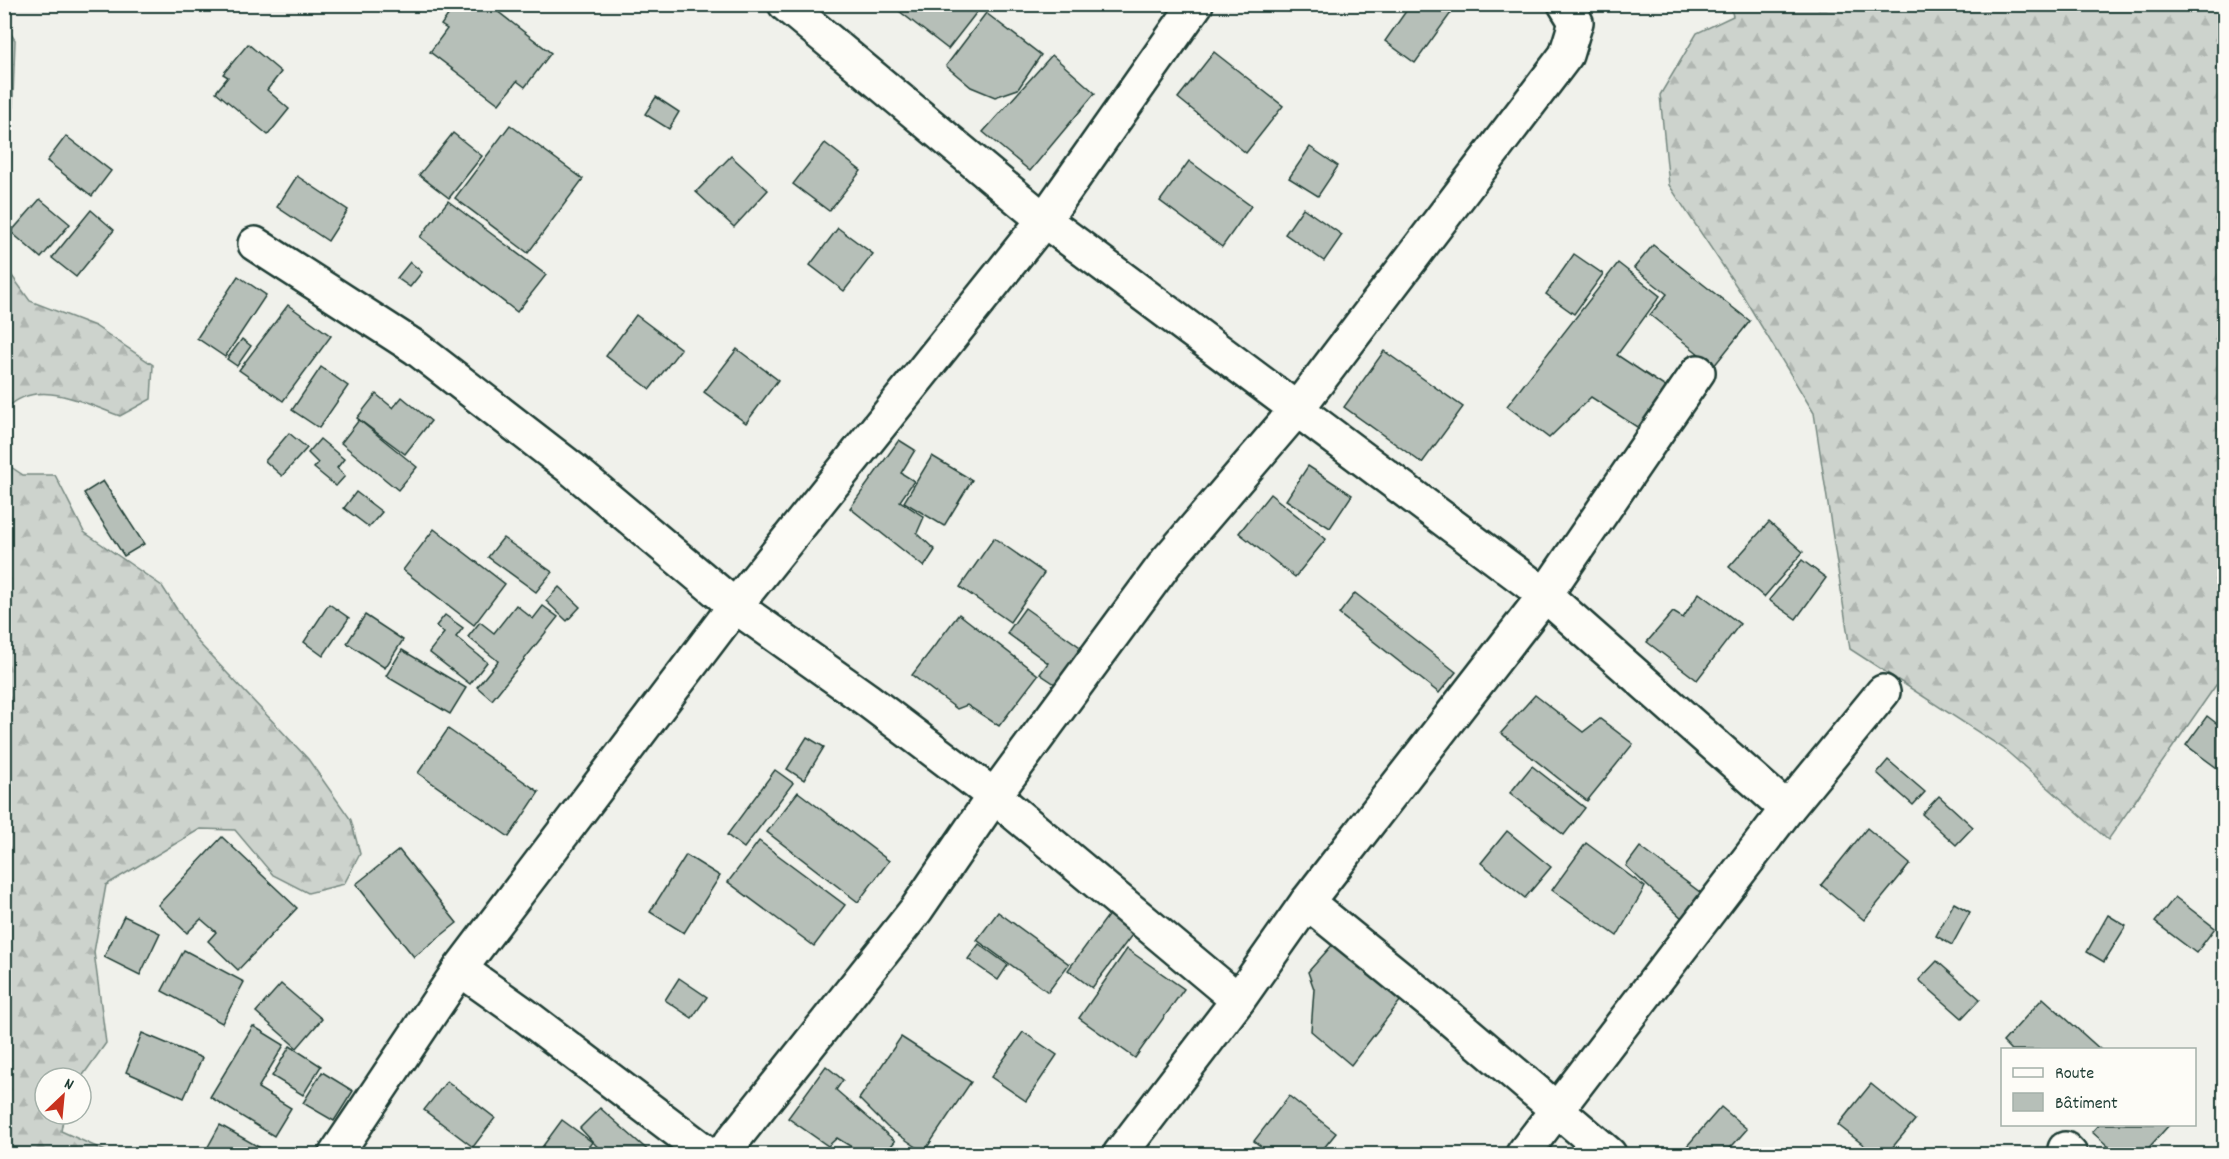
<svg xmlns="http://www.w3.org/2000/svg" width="2229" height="1159" font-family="Dekko,sans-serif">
<defs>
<pattern id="forest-firs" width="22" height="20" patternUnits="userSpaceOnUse" patternTransform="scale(1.5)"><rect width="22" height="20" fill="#cdd3cd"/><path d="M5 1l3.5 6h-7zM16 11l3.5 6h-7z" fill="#b0b6b1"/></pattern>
</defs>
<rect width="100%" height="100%" fill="#f0f1eb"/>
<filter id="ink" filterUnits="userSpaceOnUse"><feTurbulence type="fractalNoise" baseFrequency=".0167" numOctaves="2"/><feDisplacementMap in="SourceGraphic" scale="12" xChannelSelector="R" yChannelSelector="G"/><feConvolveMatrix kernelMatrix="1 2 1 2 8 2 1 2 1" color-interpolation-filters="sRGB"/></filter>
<g filter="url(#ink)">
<g fill="url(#forest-firs)" stroke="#768880" stroke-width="1.5">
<polygon points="1730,5 2224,5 2224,683 2221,678 2108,840 2003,748 1850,649 1814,413 1743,296 1669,185 1660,95 1697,33 1733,16"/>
<path d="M5 25 15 40 7 269 30 301 95 326 153 365 151 399 120 416C83 403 37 376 5 410Z"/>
<polygon points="5,463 23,475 55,475 84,532 162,586 198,642 308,759 351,820 360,854 344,884 308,893 273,875 235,830 200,829 106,885 94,952 106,1043 81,1078 45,1078 45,1114 64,1114 61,1131 112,1154 5,1154"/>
</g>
<g fill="#b6bfb8" stroke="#1f3d34" stroke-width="1.5">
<polygon points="456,4 488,4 551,53 525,87 517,81 499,104 430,52 447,29 441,25"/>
<polygon points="890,4 976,4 980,8 948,49"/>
<polygon points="1411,4 1439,4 1451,13 1415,63 1385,41"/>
<polygon points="986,13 1041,55 1018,89 995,97 971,87 946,66"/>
<polygon points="248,44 281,72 267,90 289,109 268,135 216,92 228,77 223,74"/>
<polygon points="1214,52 1283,106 1246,153 1178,98"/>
<polygon points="1052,55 1095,93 1030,171 983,132"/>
<polygon points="656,97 679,112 669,129 645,114"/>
<polygon points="510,125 583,179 528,253 455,198"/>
<polygon points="453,133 482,156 449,198 419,175"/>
<polygon points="66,136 111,171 92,196 47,161"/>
<polygon points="825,143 861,171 829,211 793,184"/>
<polygon points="1310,147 1338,166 1318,196 1289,178"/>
<polygon points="731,156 768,190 734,227 696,192"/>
<polygon points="1189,161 1251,206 1222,247 1160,201"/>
<polygon points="297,176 348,210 328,241 277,207"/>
<polygon points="40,199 70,224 41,258 11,232"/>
<polygon points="448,201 546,275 517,312 420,237"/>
<polygon points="1303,208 1342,235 1324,261 1285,234"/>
<polygon points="91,210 114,230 76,277 52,258"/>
<polygon points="838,228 873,254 844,291 810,265"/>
<polygon points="1653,245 1750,321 1714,366 1650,315 1667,294 1634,268"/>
<polygon points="1574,254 1603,274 1574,314 1546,294"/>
<polygon points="410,262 422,272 410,287 397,278"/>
<polygon points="1618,263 1660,296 1617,355 1667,388 1640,429 1591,397 1549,438 1507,406"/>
<polygon points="238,276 266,295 225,357 197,338"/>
<polygon points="288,305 331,336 283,401 239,370"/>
<polygon points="636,315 681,349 650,389 606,356"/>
<polygon points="242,339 251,346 237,366 227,359"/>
<polygon points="737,349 778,380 746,423 704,392"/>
<polygon points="1384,351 1463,407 1422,463 1344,407"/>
<polygon points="321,367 348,386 319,428 292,410"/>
<polygon points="376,394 393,408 402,397 431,421 405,454 357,418"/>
<polygon points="359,420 417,467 398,490 341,443"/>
<polygon points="289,433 307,448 282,476 265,461"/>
<polygon points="320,439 344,459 337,468 345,476 336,486 314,468 318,463 308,453"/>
<polygon points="899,440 915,450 901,473 914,481 900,501 924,517 917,533 935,550 924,567 850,508"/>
<polygon points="932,456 972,480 944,526 904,502"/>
<polygon points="1308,466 1352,495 1330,528 1286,500"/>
<polygon points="103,481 144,544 124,556 84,493"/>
<polygon points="356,492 382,512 369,527 344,508"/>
<polygon points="1270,494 1326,539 1295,577 1239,533"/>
<polygon points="1769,522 1803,552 1764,597 1729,567"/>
<polygon points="434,529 505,584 474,625 403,570"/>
<polygon points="503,538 552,572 536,592 488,557"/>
<polygon points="994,538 1044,573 1010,622 960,587"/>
<polygon points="1802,560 1826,578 1796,619 1769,600"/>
<polygon points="559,587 580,607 567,621 546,601"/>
<polygon points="1355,593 1456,672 1439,693 1339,614"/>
<polygon points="1699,593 1740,624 1697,680 1647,642 1673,612 1683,618"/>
<polygon points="329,604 349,618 323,656 304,642"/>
<polygon points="516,605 533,619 543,606 558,617 492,700 477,687 498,661 468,637 480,622 494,633"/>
<polygon points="1025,608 1083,649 1058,686 1040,674 1048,663 1007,633"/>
<polygon points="959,614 1038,675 999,726 967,705 957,709 912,675"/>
<polygon points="365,615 403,640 385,668 347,643"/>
<polygon points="445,615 463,628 456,637 487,662 470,684 429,652 444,633 436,626"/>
<polygon points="402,650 466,688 450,714 386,676"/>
<polygon points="1535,695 1583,732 1600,719 1633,744 1587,801 1501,733"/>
<polygon points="2207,716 2224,729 2224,767 2221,771 2186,745"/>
<polygon points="448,729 539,792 509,837 418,773"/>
<polygon points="807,737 824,747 804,780 787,769"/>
<polygon points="1888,760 1925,792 1913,805 1877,773"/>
<polygon points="1532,766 1585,808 1564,835 1510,793"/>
<polygon points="775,770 793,783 744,848 727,835"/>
<polygon points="798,792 889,861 858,902 767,832"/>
<polygon points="1939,796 1973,827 1956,845 1922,814"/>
<polygon points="1867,828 1910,864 1864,920 1821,885"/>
<polygon points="1507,831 1551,867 1525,898 1481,863"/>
<polygon points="222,837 297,908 238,970 208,941 216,932 201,919 187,933 158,905"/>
<polygon points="759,841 845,905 814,946 728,882"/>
<polygon points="1586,843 1645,887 1617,936 1552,890"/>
<polygon points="1640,847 1701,893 1683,919 1626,866"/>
<polygon points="399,850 457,923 414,957 356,884"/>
<polygon points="686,855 720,876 684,933 650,912"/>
<polygon points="2175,897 2215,928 2196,953 2155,922"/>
<polygon points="1954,903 1970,912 1952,945 1936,936"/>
<polygon points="1113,909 1138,927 1092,988 1068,970"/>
<polygon points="998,912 1069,964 1048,992 977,940"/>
<polygon points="2108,915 2126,926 2104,962 2087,952"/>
<polygon points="124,916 160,933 140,975 104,957"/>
<polygon points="1334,943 1404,996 1351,1065 1311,1031 1314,989 1308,972"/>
<polygon points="979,944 1008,965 998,980 968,959"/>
<polygon points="1127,949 1184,989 1135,1058 1079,1018"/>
<polygon points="184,950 244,982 222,1023 162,991"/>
<polygon points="1937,961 1980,999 1962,1018 1919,980"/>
<polygon points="679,978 707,997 692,1018 665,1000"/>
<polygon points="281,984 322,1019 297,1048 256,1012"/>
<polygon points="2043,998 2101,1050 2011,1050 2003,1042"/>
<polygon points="253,1026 284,1045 258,1088 291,1108 274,1136 210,1097"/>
<polygon points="1023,1032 1057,1055 1026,1101 991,1077"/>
<polygon points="142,1033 202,1058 184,1098 126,1072"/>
<polygon points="901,1037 971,1082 924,1152 887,1127 859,1099"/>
<polygon points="290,1046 321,1066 303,1095 272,1076"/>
<polygon points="826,1066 843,1080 836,1090 895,1141 885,1154 863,1154 837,1138 828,1146 788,1118"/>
<polygon points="322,1072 353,1091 334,1121 303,1103"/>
<polygon points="447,1081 495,1118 473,1147 424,1110"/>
<polygon points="1871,1084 1915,1120 1887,1154 1875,1154 1838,1125"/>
<polygon points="1289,1096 1336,1133 1319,1154 1271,1154 1254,1141"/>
<polygon points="1721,1107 1747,1129 1725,1154 1680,1154"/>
<polygon points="600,1108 652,1154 604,1154 580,1128"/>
<polygon points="562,1120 592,1142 584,1154 537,1154"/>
<polygon points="2099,1124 2170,1124 2143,1154 2117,1154 2092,1132"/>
<polygon points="220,1125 271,1154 204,1154"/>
</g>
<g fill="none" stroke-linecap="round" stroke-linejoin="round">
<defs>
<g id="street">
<polyline points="785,4 1044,220 1545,595 1787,809"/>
<polyline points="255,244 416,348 571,468 735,606 866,699 994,796 1238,1000"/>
<polyline points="1307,902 1446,1015 1609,1154"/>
<polyline points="460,969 522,1013 708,1154"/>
<polyline points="2065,1149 2070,1154"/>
<polyline points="336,1154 460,969 735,606 1044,220 1196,4"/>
<polyline points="722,1154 916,910 994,796 1167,561 1297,409 1566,55 1576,22 1565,4"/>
<polyline points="1120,1154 1238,1000 1307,902 1545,595 1698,372"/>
<polyline points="1523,1154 1787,809 1883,692"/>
</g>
</defs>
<use href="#street" stroke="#1f3d34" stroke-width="38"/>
<use href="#street" stroke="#fdfcf7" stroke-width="33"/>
</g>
</g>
<rect width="2229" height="1159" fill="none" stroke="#fdfcf7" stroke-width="24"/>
<rect x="12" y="12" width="2205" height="1135" fill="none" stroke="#1f3d34" stroke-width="2" filter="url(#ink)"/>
<rect x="2001" y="1048" width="195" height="78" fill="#fdfcf7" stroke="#a4b0a9" stroke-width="1.5"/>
<rect x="2013" y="1068" width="30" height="9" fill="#fdfcf7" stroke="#a4b0a9" stroke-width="1.5"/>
<text x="2055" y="1078" font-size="18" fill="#1f3d34">Route</text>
<rect x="2013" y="1093" width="30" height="18" fill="#b6bfb8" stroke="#a4b0a9" stroke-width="1.5"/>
<text x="2055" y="1108" font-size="18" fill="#1f3d34">Bâtiment</text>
<g transform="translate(63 1096) rotate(26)"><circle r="28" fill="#fdfcf7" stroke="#a4b0a9" stroke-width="1.5"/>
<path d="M0-4.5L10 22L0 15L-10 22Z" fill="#c8321e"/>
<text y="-9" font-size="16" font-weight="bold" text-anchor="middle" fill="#1f3d34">N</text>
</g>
</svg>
